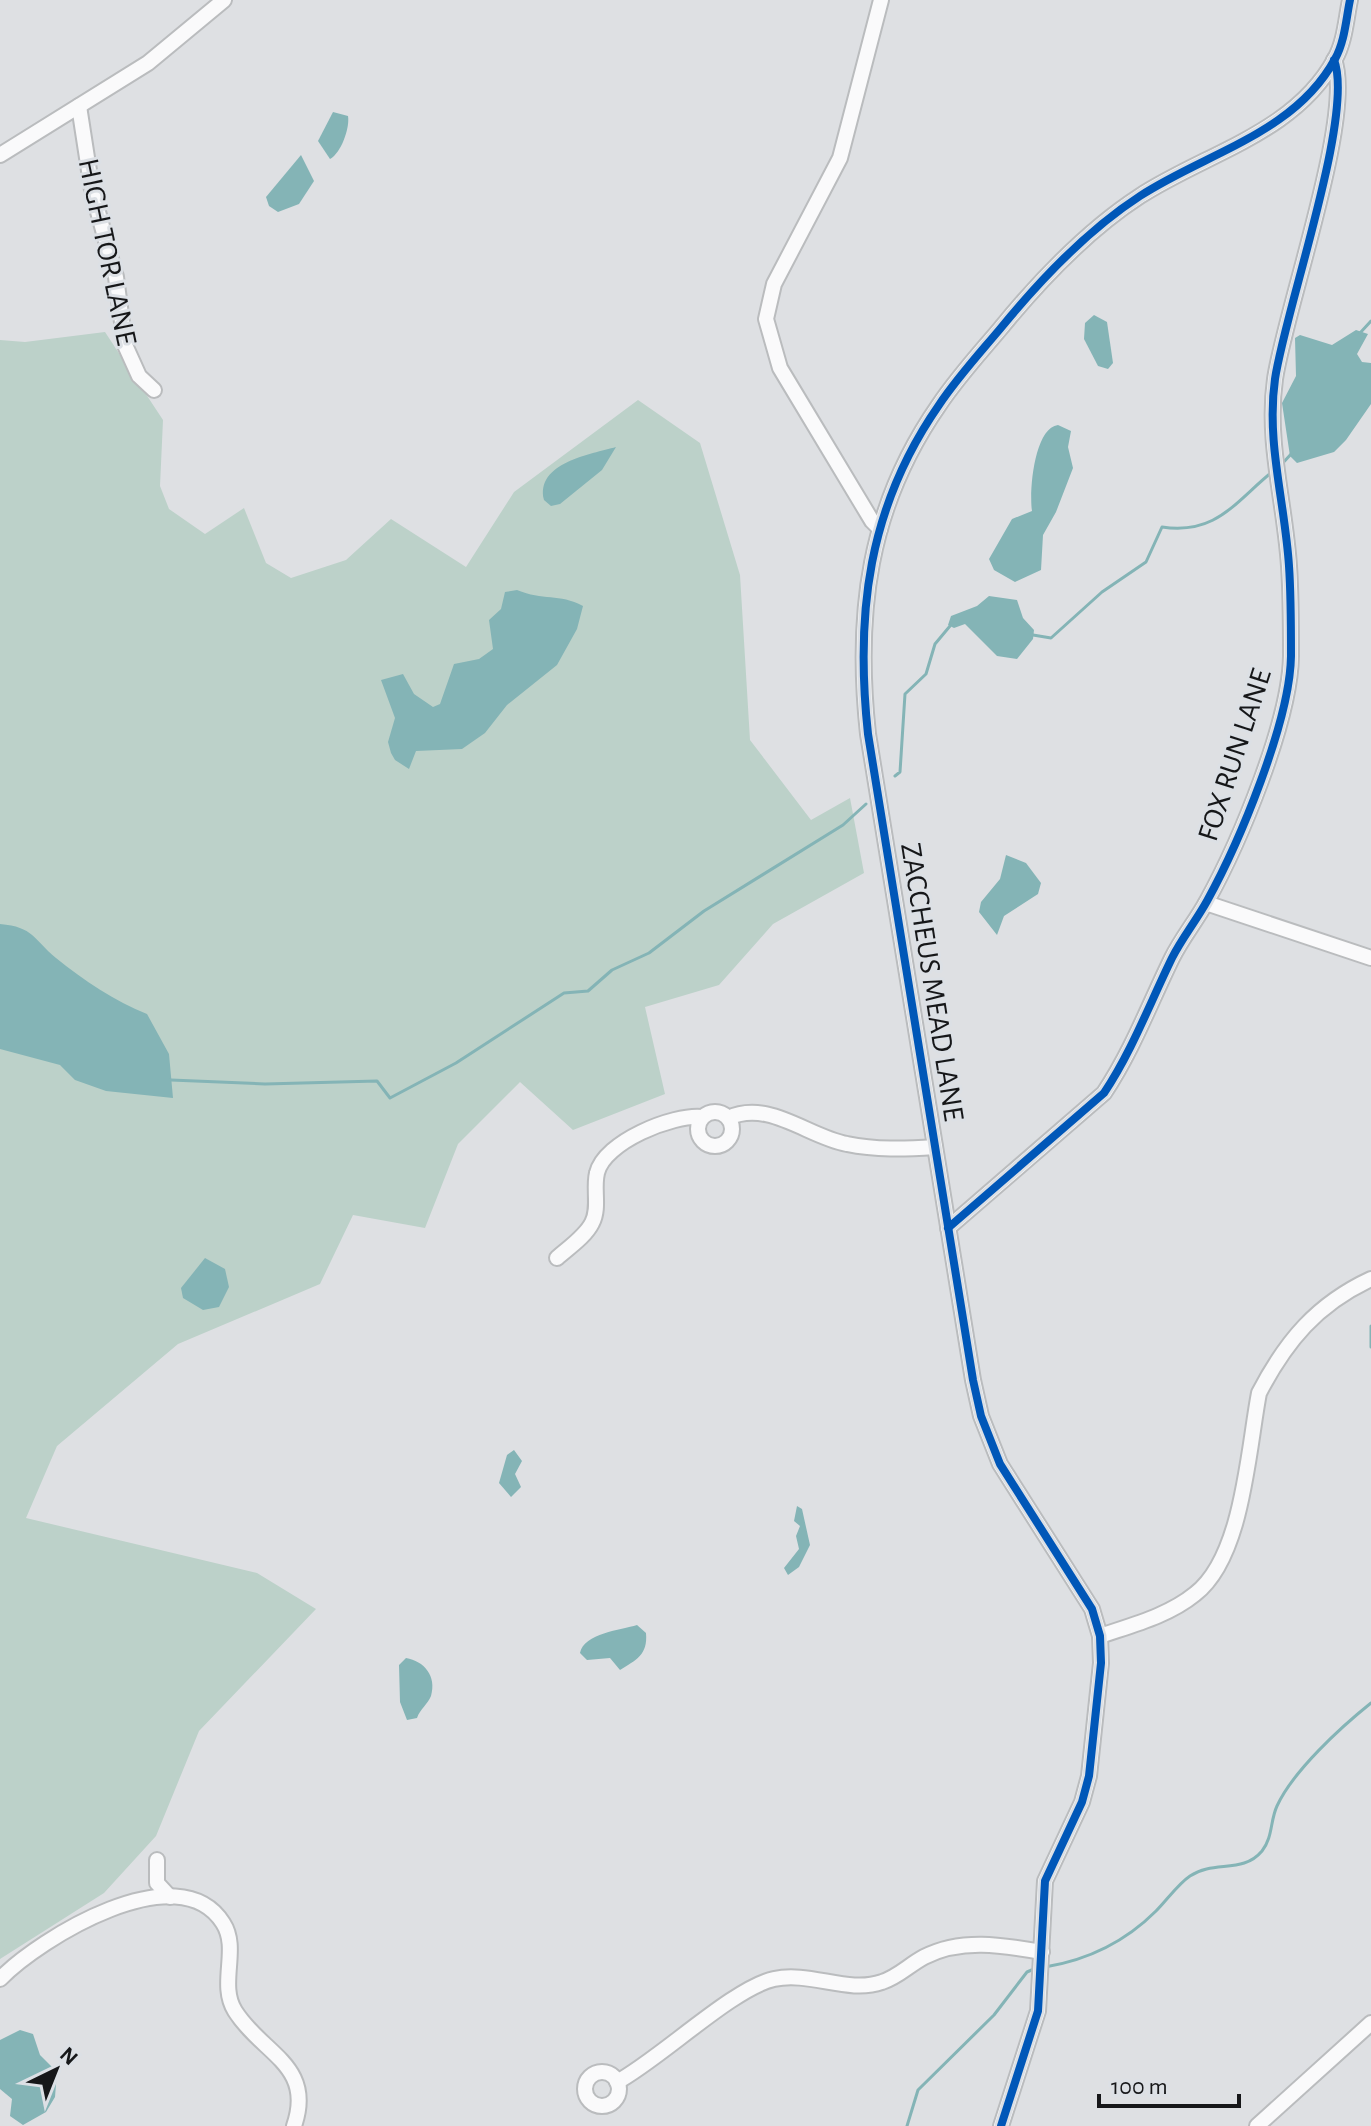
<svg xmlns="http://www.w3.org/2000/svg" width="1371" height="2126" font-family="'Alegreya Sans',sans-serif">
<rect width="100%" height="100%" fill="#dee0e3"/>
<polygon fill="#bcd1c9" points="105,332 163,420 160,486 169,509 205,534 244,508 266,563 291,578 346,560 391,519 466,567 514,492 638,400 700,443 740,575 750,740 811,820 850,798 864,873 773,924 719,985 645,1007 665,1094 573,1130 520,1082 458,1144 425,1228 353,1215 320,1284 178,1344 57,1446 26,1518 257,1573 316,1609 199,1731 156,1836 104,1893 0,1959 0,340 25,342"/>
<g fill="#84b4b6">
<path d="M333 112 348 116C350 128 341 153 330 159L318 141Z"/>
<polygon points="301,155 314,181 299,204 278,212 269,206 266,197"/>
<polygon points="1094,315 1107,322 1113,363 1108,369 1098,366 1084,339 1085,323"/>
<polygon points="1356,330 1368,334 1357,354 1362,362 1371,363 1371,404 1346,440 1334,452 1297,463 1290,456 1282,403 1296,376 1295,338 1300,335 1332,345"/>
<path d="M1058 425 1071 431 1068 447 1073 468 1056 512 1043 535 1041 570 1015 582 994 570 989 559 1012 519 1032 511C1029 492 1034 428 1058 425Z"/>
<path d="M616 447 602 470 560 504 551 506 544 500C535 463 591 454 616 447Z"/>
<path d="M517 590C543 601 559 593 583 606L577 629 557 665 507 705 485 733 462 749 416 751 409 769 395 760 391 753 388 742 395 718 381 680 403 674 414 694 433 707 440 704 454 664 479 659 493 649 489 620 501 609 505 592Z"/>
<polygon points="989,596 1017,600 1023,618 1034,630 1033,639 1017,659 997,656 965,624 954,628 948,625 951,616 977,606"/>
<polygon points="1006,855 1026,863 1041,883 1038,894 1004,916 997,935 979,912 981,902 1000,879"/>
<path d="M0 924C34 927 33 939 56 958 83 980 116 1002 147 1014L169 1054 173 1098 106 1091 75 1080 60 1065 0 1049Z"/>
<polygon points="205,1258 225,1269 229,1287 219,1307 203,1310 183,1298 181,1288"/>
<polygon points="514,1450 522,1461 515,1474 521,1487 511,1497 499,1483 507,1455"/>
<polygon points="797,1506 802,1509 810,1545 799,1567 788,1575 784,1568 799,1549 796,1536 800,1526 794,1521"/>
<path d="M637 1625 646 1633C648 1655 636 1660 620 1670L610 1658 587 1660 580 1653C584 1633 621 1630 637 1625Z"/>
<path d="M406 1658C424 1661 437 1676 431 1696 428 1704 420 1709 417 1718L407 1720 400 1702 399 1665Z"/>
<polygon points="20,2030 33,2034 40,2055 57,2072 55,2097 46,2112 23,2125 10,2116 12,2099 0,2089 0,2040"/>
</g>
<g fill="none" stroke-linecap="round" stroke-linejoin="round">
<g stroke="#84b4b6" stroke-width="3">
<polyline points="1360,333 1371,321"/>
<polyline points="1281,465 1292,453"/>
<path d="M1033 635 1051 638 1102 592 1146 562 1162 527C1216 535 1234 503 1272 472"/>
<polyline points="895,776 900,772 905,694 926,674 935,644 950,626"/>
<polyline points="171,1080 265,1084 377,1081 390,1098 456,1063 564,993 588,991 612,970 649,953 704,911 843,825 866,804"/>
<polyline points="1371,1326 1371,1347"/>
<path d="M1045 1967C1088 1960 1125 1942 1156 1911 1167 1900 1178 1884 1190 1876 1214 1860 1243 1874 1262 1851 1273 1837 1270 1821 1277 1806 1293 1771 1341 1727 1371 1703"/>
<polyline points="907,2126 918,2090 994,2015 1027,1972 1034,1969"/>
</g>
<defs>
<g id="minor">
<polyline points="79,106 92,190 116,277 125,345 139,376 154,390"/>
<polyline points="0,155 148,63 224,0"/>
<polyline points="880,529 872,521 780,368 766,319 774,284 840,158 881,0"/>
<polyline points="1206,903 1371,958"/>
<circle cx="715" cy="1129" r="17"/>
<path d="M728 1118C769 1099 808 1137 847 1144 876 1150 905 1149 935 1147"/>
<path d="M948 1228 1104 1093C1132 1051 1150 1003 1172 958 1182 938 1196 921 1207 901 1239 843 1290 722 1291 656 1291 627 1291 595 1289 566 1285 503 1266 442 1275 379 1285 310 1355 114 1334 60"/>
<path d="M557 1258C568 1248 585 1237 592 1223 600 1208 593 1189 597 1173 604 1142 673 1114 702 1117"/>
<path d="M1100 1636C1132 1625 1168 1616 1195 1594 1243 1557 1248 1450 1259 1393 1286 1341 1317 1304 1371 1279"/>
<polyline points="157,1860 157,1883 170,1897"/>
<path d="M0 1979C40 1938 179 1853 223 1923 240 1949 218 1984 235 2011 262 2054 315 2065 294 2126"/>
<circle cx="602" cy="2089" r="17"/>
<path d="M617 2082C660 2059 733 1988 774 1979 810 1971 848 1994 882 1982 898 1977 909 1965 924 1957 961 1938 1002 1945 1042 1952"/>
<path d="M1001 2126 1038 2011 1045 1881 1082 1802 1089 1776 1101 1663 1100 1636 1092 1609 1000 1464 981 1416 973 1380 868 734C855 614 868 507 939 405 957 378 979 354 1000 329 1040 280 1086 231 1140 196 1206 153 1295 133 1335 59 1345 41 1346 19 1350 0"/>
<polyline points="1257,2126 1371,2023"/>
</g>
</defs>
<use href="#minor" stroke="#babcbe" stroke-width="18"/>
<use href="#minor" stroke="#fafafb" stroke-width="14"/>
<defs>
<g id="cycleway">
<path d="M948 1228 1104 1093C1132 1051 1150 1003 1172 958 1182 938 1196 921 1207 901 1239 843 1290 722 1291 656 1291 627 1291 595 1289 566 1285 503 1266 442 1275 379 1285 310 1355 114 1334 60"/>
<path d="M1001 2126 1038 2011 1045 1881 1082 1802 1089 1776 1101 1663 1100 1636 1092 1609 1000 1464 981 1416 973 1380 868 734C855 614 868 507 939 405 957 378 979 354 1000 329 1040 280 1086 231 1140 196 1206 153 1295 133 1335 59 1345 41 1346 19 1350 0"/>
</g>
</defs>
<use href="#cycleway" stroke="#dce0e5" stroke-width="13"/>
<use href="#cycleway" stroke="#0057b8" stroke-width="8"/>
</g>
<g text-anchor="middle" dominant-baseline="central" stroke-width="6" stroke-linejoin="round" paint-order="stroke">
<g font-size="30" fill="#161719" stroke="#dce0e5">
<text transform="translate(107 252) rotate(78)">HIGH TOR LANE</text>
<text transform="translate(1235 755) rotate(-72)">FOX RUN LANE</text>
<text transform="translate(932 982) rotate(81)">ZACCHEUS MEAD LANE</text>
</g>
</g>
<g transform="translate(56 2070) rotate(43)" stroke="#dce0e5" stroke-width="6" paint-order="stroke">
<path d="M0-6L14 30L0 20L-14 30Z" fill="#161719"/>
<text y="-12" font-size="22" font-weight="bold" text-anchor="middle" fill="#161719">N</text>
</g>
<path d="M1099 2094v12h140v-12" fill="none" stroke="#161719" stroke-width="4"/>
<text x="1111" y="2094" font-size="24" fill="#161719" stroke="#dce0e5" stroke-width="6" paint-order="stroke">100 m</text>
</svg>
